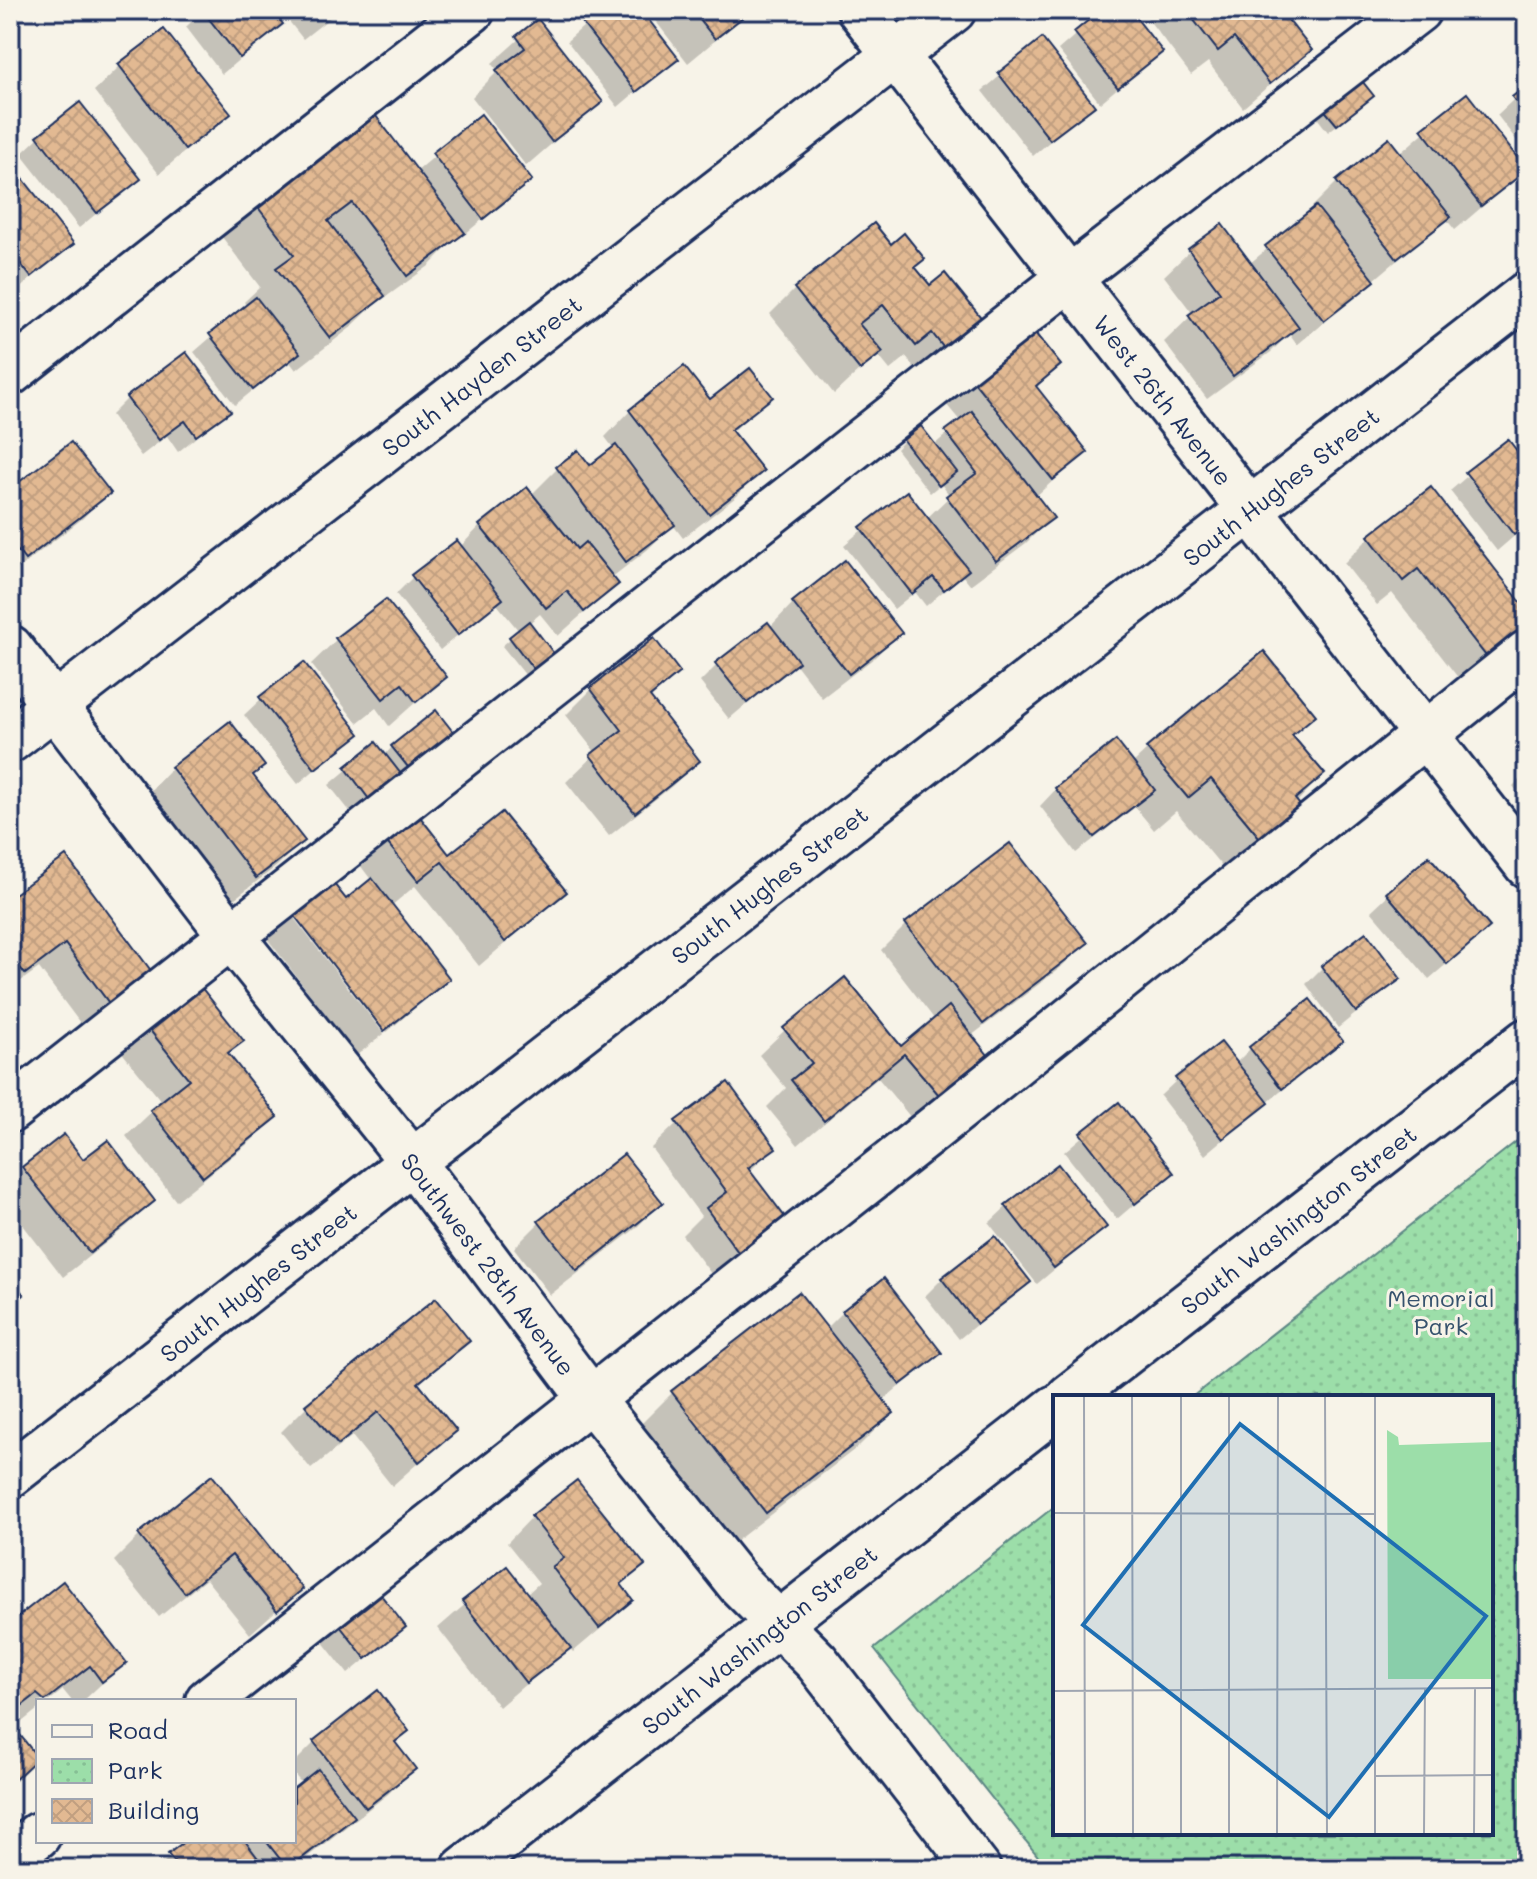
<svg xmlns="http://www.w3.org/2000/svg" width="1537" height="1879" font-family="Mali,sans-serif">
<defs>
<pattern id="park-dots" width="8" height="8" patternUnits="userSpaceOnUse" patternTransform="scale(2)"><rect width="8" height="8" fill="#9cdea9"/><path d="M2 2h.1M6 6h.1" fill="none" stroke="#86bf94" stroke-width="1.8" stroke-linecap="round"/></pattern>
<pattern id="building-cross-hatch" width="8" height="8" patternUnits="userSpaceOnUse" patternTransform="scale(2)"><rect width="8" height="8" fill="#e2b992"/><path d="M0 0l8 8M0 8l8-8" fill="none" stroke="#c19f80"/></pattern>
</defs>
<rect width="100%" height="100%" fill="#f7f3e8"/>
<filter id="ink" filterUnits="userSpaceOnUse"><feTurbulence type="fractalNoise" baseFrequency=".0125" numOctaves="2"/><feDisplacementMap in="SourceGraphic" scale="16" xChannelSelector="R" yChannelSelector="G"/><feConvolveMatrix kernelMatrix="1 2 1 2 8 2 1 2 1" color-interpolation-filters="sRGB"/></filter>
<g filter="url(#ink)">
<polygon fill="url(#park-dots)" stroke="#5c8684" stroke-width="2" points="1527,1133 1527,1869 1048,1869 874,1649 1055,1506 1055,1833 1491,1833 1491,1397 1192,1397"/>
<g fill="#0003">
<polygon points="203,10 270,10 281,24 222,74 186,27"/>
<polygon points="280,10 340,10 303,39"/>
<polygon points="602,10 638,10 676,58 618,107 567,41"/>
<polygon points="647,10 752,10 688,63"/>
<polygon points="1104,10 1127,10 1160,52 1100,103 1058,50"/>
<polygon points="1141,10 1265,10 1310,50 1243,108 1208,62 1191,75"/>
<polygon points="538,22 600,102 526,166 472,97 498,71 492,63"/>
<polygon points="1042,41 1092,105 1033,156 982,91"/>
<polygon points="120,66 228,114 159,174 94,91"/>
<polygon points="1359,79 1364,104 1328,132 1315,115"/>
<polygon points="1527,87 1527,154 1497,115"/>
<polygon points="1466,96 1525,170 1455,230 1446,219 1297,345 1289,334 1271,352 1207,399 1164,342 1193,314 1164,276 1190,251 1249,264 1314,210 1312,207 1337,182 1399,154"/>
<polygon points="481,117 530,180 465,234 463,231 429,266 372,307 349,329 296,370 289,361 235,405 194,352 247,306 244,302 260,287 222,237 255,203 416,172"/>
<polygon points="38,138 138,179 79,228 21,154"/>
<polygon points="10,165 71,244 10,297"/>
<polygon points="890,247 930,288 982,321 920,376 906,357 890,370 877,354 834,394 770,314 795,289"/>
<polygon points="1059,365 1035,389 1085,452 1035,497 1051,518 1026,543 970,585 962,575 926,606 915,592 894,609 844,545 906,493 926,519 950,496 941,484 930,493 896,449 904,441 934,445 961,422 946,404 971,378"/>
<polygon points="684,369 709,402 770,397 731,433 761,471 736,497 683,538 673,525 647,550 611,578 616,584 558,636 540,614 528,624 553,655 527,677 502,646 519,631 496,603 440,650 396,594 413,577 460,547 480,526 531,495 557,469 589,468 614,449 605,437 630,411"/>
<polygon points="128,398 228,411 178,452 167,436 141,456 111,415"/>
<polygon points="1507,442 1519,457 1527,449 1527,497 1520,503 1527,513 1527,525 1497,551 1450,491"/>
<polygon points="1431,490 1527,613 1467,689 1392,593 1377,605 1344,563 1369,538"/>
<polygon points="10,492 108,492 83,518 10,575"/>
<polygon points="793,603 899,633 874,658 822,698 795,663 729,719 700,682 717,665 770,627"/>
<polygon points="337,639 444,677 389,726 376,708 357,723 311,664"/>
<polygon points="678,672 649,700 698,761 672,786 609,836 566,782 596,753 566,715 591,690"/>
<polygon points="261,699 357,734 298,784 244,715"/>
<polygon points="1314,715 1291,737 1323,774 1229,875 1176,811 1154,830 1135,807 1076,853 1040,806 1056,789 1132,764 1148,749"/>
<polygon points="230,724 263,766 252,777 302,841 277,866 230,902 147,794 172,768"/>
<polygon points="454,737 394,788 390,782 352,814 329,785 376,745 384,756 392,747"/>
<polygon points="1527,772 1527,804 1513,786"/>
<polygon points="386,840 564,892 479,966 415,886 391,906 448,979 387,1032 294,912 346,901 372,881 360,865"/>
<polygon points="1388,895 1470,944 1429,979 1371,911"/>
<polygon points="10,900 149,971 124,997 83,1027 39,968 10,989"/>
<polygon points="290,913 384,1034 357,1055 266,937"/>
<polygon points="906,925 1085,943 1060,968 971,1036 985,1054 912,1119 878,1078 798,1145 767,1107 786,1088 759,1055 785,1030 900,1048 935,1020 881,950"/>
<polygon points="1323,967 1398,979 1338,1028 1306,984"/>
<polygon points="146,1024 241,1040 227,1055 276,1117 250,1142 176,1201 126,1136 162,1102 120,1050"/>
<polygon points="1341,1041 1205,1155 1160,1096 1177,1080 1235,1064 1251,1048"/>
<polygon points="1119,1105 1172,1172 1117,1219 1064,1152"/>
<polygon points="677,1123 773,1148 749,1172 782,1217 757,1242 712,1275 682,1235 701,1216 651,1148"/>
<polygon points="624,1156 661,1203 635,1229 550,1295 514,1248 539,1223"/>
<polygon points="83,1162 153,1201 127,1226 63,1277 10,1208 10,1182 24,1168"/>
<polygon points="1006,1207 1105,1227 1037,1284 989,1223"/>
<polygon points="942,1279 1028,1282 959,1339 925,1296"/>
<polygon points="843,1312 939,1353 882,1401 892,1413 859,1446 731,1545 639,1426 672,1393 826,1329"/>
<polygon points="467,1341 417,1386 454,1431 392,1486 352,1436 311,1469 281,1432 307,1406"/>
<polygon points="212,1478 300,1589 250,1634 206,1579 159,1617 114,1561 139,1536"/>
<polygon points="532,1517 642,1565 620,1587 631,1600 605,1625 573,1652 569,1647 499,1707 438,1628 507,1568 527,1594 539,1583 507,1543"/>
<polygon points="335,1619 404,1627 348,1674 318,1636"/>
<polygon points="10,1625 124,1663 83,1701 72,1701 63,1690 49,1701 38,1701 38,1709 17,1726 10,1718"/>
<polygon points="10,1726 37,1760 10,1787"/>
<polygon points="407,1731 394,1744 413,1769 388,1794 292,1869 156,1869 188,1841 294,1841 294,1791 302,1784 294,1774 294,1763 315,1742"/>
</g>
<g fill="url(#building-cross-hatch)" stroke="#1b2f5e" stroke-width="2">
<polygon points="202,10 272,10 283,24 240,58"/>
<polygon points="598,10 641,10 679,59 636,92 582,23"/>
<polygon points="692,10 752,10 715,39"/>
<polygon points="1101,10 1130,10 1163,52 1118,88 1074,32"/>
<polygon points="1186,10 1267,10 1273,17 1281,11 1312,50 1270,84 1234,38 1218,51"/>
<polygon points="538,19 603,102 552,142 496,70 525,48 516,36"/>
<polygon points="164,29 231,114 185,150 118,64"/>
<polygon points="1042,38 1095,106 1050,140 998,73"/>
<polygon points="1359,77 1374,96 1337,125 1321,106"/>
<polygon points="1527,85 1527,116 1512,97"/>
<polygon points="1467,93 1527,170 1481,206 1421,129"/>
<polygon points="80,102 141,179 97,213 37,136"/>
<polygon points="373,112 465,233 407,276 352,203 328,221 385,296 330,338 276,268 294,255 254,202"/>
<polygon points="481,114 532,180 483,219 432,153"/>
<polygon points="1389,138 1451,217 1397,259 1336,181"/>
<polygon points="10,162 74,244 31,277 10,250"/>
<polygon points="1316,206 1375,281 1324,321 1265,246"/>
<polygon points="874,223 891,244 904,233 925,259 915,267 930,285 945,273 984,321 947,352 932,333 916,346 883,305 859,324 883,352 860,370 794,288"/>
<polygon points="1222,224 1299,327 1233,376 1188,315 1220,292 1188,249"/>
<polygon points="256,297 300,353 253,390 209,334"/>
<polygon points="1031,328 1061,365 1036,386 1088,452 1053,480 970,377"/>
<polygon points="186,352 231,411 196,436 185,421 159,440 126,397"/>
<polygon points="684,366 710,399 750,368 773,397 731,430 764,471 709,514 629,410"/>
<polygon points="972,411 1054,518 996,561 946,496 977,473 945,431"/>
<polygon points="921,426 957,472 939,486 903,440"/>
<polygon points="1508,439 1527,464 1527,496 1521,501 1527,510 1527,526 1514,535 1465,472"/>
<polygon points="71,442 111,493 25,560 10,541 10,489"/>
<polygon points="616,445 675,525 626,562 556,467 578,450 590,465"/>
<polygon points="527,487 577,549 585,542 619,584 584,612 567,591 546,608 479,525"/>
<polygon points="1431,487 1527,610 1527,639 1493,665 1418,569 1403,581 1368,536"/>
<polygon points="907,491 969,570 944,590 933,577 912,594 860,527"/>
<polygon points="457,540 503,599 458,635 411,575"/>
<polygon points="845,560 902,633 849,674 792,602"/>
<polygon points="386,599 447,677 416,702 402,684 383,699 335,638"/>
<polygon points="529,621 555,655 535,671 509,637"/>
<polygon points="768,622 799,662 747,703 715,663"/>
<polygon points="654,638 680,672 650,697 700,761 635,813 590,755 622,730 590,688"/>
<polygon points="1264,651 1316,715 1292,735 1325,774 1295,799 1304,810 1264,843 1211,779 1188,798 1146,748"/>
<polygon points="304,662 360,734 315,769 259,697"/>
<polygon points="436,710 457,737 412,772 391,746"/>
<polygon points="230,721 265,766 253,775 305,841 256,878 171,767"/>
<polygon points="1116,740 1155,790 1094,837 1055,788"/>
<polygon points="376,742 401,774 369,799 345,767"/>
<polygon points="502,812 567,892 505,942 442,862 418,881 384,839 417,813 449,854"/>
<polygon points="1010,843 1088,943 983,1024 905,923"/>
<polygon points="66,856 152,972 109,1003 65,944 25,974 10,954 10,897"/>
<polygon points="1429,856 1490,927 1447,964 1386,893"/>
<polygon points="372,878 450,979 384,1031 290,910 330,879 346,899"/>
<polygon points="1366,932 1401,979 1356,1012 1321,966"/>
<polygon points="845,977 901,1046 949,1006 988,1055 939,1095 904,1054 824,1121 791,1080 812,1063 783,1028"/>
<polygon points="197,982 244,1041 228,1053 278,1117 203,1177 150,1110 189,1079 144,1023"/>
<polygon points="1310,999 1343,1041 1282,1089 1249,1047"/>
<polygon points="1221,1042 1269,1103 1223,1139 1175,1078"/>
<polygon points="728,1082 776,1148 748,1168 785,1217 738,1252 706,1208 727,1192 675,1121"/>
<polygon points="1119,1102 1174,1173 1135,1204 1080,1133"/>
<polygon points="64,1134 83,1159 108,1140 155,1201 90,1253 22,1167"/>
<polygon points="624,1154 663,1203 577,1271 538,1221"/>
<polygon points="1058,1164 1107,1227 1054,1268 1005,1205"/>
<polygon points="995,1236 1031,1282 977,1324 941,1278"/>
<polygon points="10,1278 24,1295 10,1307"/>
<polygon points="884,1278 942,1353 900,1385 842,1311"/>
<polygon points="799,1292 894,1413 766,1513 671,1391"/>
<polygon points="436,1298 470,1341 418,1383 457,1431 419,1462 378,1412 338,1445 305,1405"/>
<polygon points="212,1475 303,1589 277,1611 232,1555 185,1593 138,1534"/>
<polygon points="577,1480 645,1565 621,1584 633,1600 599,1628 552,1567 564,1558 531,1516"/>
<polygon points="507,1566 571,1648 526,1683 462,1601"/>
<polygon points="63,1581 127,1663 102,1682 90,1666 45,1701 37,1694 10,1715 10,1623"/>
<polygon points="374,1586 406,1627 366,1659 333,1617"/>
<polygon points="378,1690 409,1731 395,1742 416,1769 366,1808 313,1741"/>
<polygon points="10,1722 38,1758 10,1784"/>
<polygon points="318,1769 355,1817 288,1869 266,1841 294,1841 294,1788"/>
<polygon points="185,1841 245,1841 266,1869 180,1869 168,1854"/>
</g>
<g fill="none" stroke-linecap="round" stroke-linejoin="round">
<defs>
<g id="minor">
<path id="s1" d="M860 10 1527 865"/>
<polyline points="10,373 472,10"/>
<path id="s2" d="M10 740 953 10"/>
<polyline points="10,1110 1068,279 1418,10"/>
<path id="s3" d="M10 1475 1527 294"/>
<polyline points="208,1701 926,1135 1527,653"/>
<polyline points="10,1857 38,1835"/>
</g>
<g id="major">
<path id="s4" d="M10 648 232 937 414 1164 591 1399 739 1584 817 1662 978 1869"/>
<path id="s5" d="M1069 1397 1527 1041"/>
<path id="s6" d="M464 1869 1055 1408"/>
</g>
</defs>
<use href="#minor" stroke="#1b2f5e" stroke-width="50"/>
<use href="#major" stroke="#1b2f5e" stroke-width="50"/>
<use href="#minor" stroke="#f7f3e8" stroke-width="44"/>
<use href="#major" stroke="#f7f3e8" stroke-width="44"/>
</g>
</g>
<g text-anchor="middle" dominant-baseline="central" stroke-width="6" stroke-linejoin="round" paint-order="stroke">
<g font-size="24" fill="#1b2f5e" stroke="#f7f3e8">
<text stroke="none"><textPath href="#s2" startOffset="596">South Hayden Street</textPath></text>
<text stroke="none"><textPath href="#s1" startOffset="494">West 26th Avenue</textPath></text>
<text stroke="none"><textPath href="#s3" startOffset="1610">South Hughes Street</textPath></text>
<text stroke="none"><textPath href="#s3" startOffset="962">South Hughes Street</textPath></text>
<text stroke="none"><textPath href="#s5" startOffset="290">South Washington Street</textPath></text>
<text stroke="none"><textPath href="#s4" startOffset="780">Southwest 28th Avenue</textPath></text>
<text stroke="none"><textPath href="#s3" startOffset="314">South Hughes Street</textPath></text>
<text stroke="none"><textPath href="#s6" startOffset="374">South Washington Street</textPath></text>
</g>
<g font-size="24" fill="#35526d" stroke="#f7f3e8">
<text x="1441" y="1297">Memorial<tspan x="1441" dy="28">Park</tspan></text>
</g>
</g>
<g transform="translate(1053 1395)">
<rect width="440" height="440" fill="#f7f3e8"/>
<path d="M334 35 345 42 346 50 440 47V284H335Z" fill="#9cdea9"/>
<path fill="none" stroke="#9fa5b1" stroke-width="2" d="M31 1 32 439M79 1 80 439M272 1 274 439M0 118 322 119M0 296 440 293M322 381 440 380M128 439V1M176 439V1M224 439 225 1M322 439V1M371 439 372 293M421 439 422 293"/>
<path fill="#1f6fb2" fill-opacity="0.15" stroke="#1f6fb2" stroke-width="4" d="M187 29 433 221 276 422 30 230Z"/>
<rect width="440" height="440" fill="none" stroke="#1b2f5e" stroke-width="4"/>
</g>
<rect width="1537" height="1879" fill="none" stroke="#f7f3e8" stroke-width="40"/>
<rect x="20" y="20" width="1497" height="1839" fill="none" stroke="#1b2f5e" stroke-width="3" filter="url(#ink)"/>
<rect x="36" y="1699" width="260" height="144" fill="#f7f3e8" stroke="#9fa5b1" stroke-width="2"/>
<rect x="52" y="1725" width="40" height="12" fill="#f7f3e8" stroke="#9fa5b1" stroke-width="2"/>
<text x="108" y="1739" font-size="24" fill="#1b2f5e">Road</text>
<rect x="52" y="1759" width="40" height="24" fill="url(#park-dots)" stroke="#9fa5b1" stroke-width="2"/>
<text x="108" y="1779" font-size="24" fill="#1b2f5e">Park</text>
<rect x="52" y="1799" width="40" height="24" fill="url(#building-cross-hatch)" stroke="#9fa5b1" stroke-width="2"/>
<text x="108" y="1819" font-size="24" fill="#1b2f5e">Building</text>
</svg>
